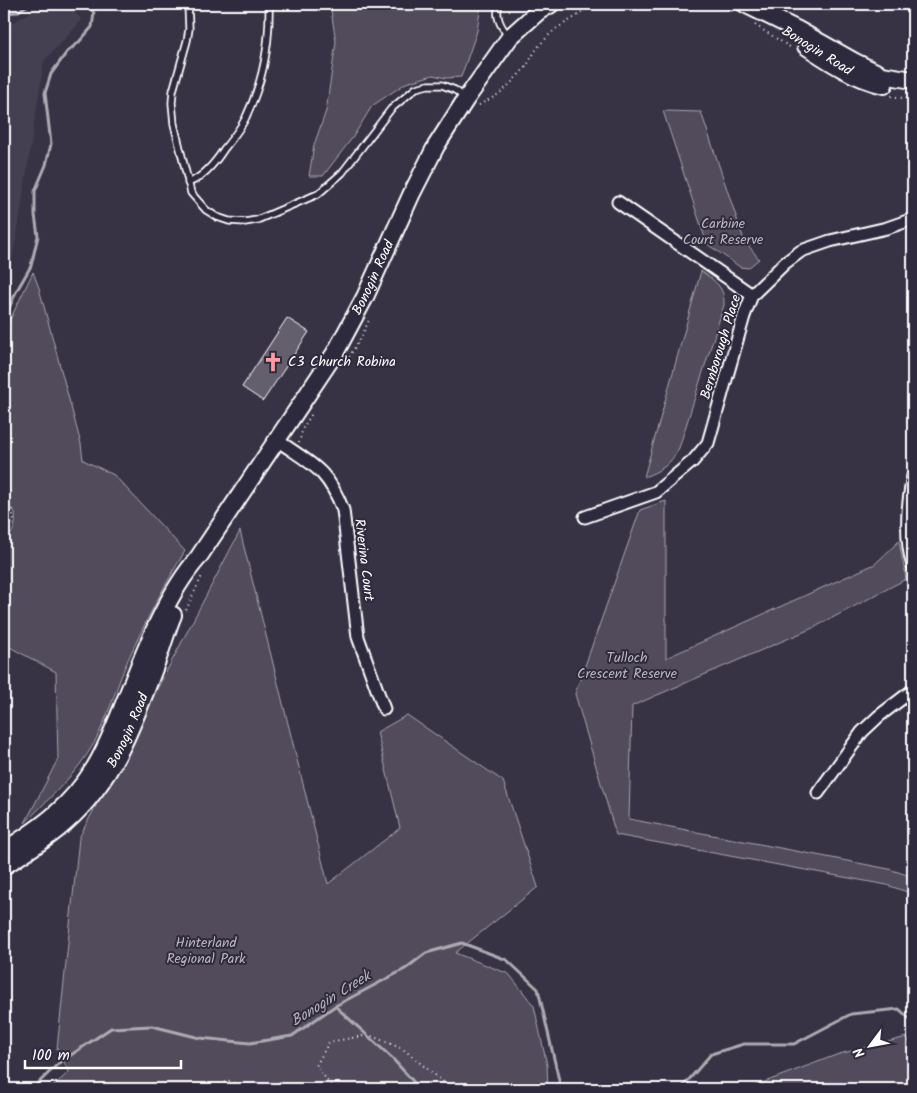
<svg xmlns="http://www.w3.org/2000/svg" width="917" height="1093" font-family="Kalam,sans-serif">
<rect width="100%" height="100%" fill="#373345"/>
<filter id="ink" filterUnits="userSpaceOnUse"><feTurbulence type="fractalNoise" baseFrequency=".02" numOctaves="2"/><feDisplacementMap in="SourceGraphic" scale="10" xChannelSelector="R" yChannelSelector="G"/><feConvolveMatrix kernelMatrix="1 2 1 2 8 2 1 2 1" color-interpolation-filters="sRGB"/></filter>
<g filter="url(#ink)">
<polygon fill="#444051" points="45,4 68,4 82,20 44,61 17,234 6,288 4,291 4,19 12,23"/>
<g fill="#514c5c" stroke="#a8a6ae">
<polygon points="330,4 481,4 477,31 461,77 446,78 433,75 406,83 372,106 353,137 323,176 309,176 314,145 326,111 336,42"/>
<polygon points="663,111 701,112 744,240 759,259 748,268 740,267 707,244"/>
<path d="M701 271C715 281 725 287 724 305L679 448C670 465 662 470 644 477Z"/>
<path d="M33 272 39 288 81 444 83 460 114 475 185 551C164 586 144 624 127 662 116 688 108 717 94 743 77 774 49 798 25 823L58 759 56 672 4 644V540C15 532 16 526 15 512L4 503V327L8 324Z"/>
<polygon points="666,501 666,658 875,564 899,541 906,579 815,627 632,706 629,819 889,869 913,877 913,894 887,885 616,835 575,694 640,510"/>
<polygon points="240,531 328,884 400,828 377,732 407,715 503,781 538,887 455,953 509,974 534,1006 547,1065 548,1089 50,1089 69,1072 57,1049 79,838"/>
<polygon points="907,1037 913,1052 913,1089 746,1089 839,1054"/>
</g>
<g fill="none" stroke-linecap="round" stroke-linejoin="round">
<g stroke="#adabb2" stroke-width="3">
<polyline points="4,11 7,13 17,12 29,4"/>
<polyline points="4,320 16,292 31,266 38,236 35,215 35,191 46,165 51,144 45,93 51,74 67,52 79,42 92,27 94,13 88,4"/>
<polyline points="335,1006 391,1057 420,1089"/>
<polyline points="32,1089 59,1063 111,1028 152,1026 200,1038 250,1043 292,1036 335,1006 405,969 426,953 462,943 507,960 538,989 561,1089"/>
<polyline points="681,1089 711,1054 744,1044 794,1044 851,1014 899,1009 913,1022"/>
</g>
</g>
<polygon fill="#635f6d" stroke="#fff" points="287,318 309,332 263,401 242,387"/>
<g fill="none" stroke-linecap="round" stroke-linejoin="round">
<defs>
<g id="lane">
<polyline points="188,4 189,29 187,41 173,91 172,103 174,124 191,193 206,210 217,217 229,221 245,222 257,220 318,194 342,173 391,109 416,88 428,85 442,85 455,90 464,97"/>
<path d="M499 4C495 16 500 26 508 35"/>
<path d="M188 183C204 177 215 163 224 149 232 139 241 128 246 117 263 82 270 42 269 4"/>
</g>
<g id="street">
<polyline points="618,202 752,295"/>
<path d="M277 440C311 464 327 468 343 510L358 637 384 709"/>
<path d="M913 476C907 506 904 537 913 566"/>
<polyline points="585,517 656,492 693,461 708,443 744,316 752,295 785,263 801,251 830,241 887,228 913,219"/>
<polyline points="818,793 862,732 879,716 913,690"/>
</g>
<g id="secondary">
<polyline points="745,4 798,30 855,62 882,75 913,80"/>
<path d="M806 46C830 62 854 78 884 85"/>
<path id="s1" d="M4 851C43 826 70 807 95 767 106 749 113 730 121 711 141 662 163 598 198 558L335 353 365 297 412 193 436 146 466 99 510 37 539 11 551 4"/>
<path id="s2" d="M4 866C25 852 48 839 66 822 115 779 136 717 158 658 163 644 167 629 173 615"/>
</g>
</defs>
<use href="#lane" stroke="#fff" stroke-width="9"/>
<use href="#street" stroke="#fff" stroke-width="15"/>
<use href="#secondary" stroke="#fff" stroke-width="20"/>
<g stroke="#fff" stroke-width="2" stroke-dasharray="1 4" stroke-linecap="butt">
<polyline points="718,4 734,12"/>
<polyline points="755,25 793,49"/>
<polyline points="891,96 913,100"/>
<polyline points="479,105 499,94 509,85 526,67 537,48 550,34 557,28 577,16 590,4"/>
<polyline points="349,357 362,336 369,320"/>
<polyline points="299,443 303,428 313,412"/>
<polyline points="4,503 12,510 14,522 7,533 4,526"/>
<polyline points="186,610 202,576"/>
<polyline points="201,1089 213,1086"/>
<polyline points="215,1089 213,1086 229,1081 245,1089"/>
<polyline points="334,1089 316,1066 329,1042 369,1035 403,1049 452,1089"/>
</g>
<use href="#lane" stroke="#2f2a3d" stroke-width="5.5"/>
<use href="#street" stroke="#2f2a3d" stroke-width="11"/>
<use href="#secondary" stroke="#2f2a3d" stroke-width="16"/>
</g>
</g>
<defs>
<symbol id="church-bare" viewBox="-9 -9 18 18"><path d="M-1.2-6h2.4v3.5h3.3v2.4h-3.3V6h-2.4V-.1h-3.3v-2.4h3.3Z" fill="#ff9aa2" stroke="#2f2a3d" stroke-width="2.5" paint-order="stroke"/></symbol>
</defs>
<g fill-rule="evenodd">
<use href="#church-bare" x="259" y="348" width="28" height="28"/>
</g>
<g text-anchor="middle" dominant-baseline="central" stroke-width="4" stroke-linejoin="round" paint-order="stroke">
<g font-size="14" fill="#fff" stroke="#2f2a3d">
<text transform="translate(817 51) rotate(32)">Bonogin Road</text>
<text stroke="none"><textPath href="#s1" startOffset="690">Bonogin Road</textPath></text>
<text transform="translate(721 347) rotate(-73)">Bernborough Place</text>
<text transform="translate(364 560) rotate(83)">Riverina Court</text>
<text stroke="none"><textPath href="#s2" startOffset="188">Bonogin Road</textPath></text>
</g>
<g font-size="14" fill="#b9b7be" stroke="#2f2a3d">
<text x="723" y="224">Carbine<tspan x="723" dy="16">Court Reserve</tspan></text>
<text x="627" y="658">Tulloch<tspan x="627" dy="16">Crescent Reserve</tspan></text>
<text x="206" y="943">Hinterland<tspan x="206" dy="16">Regional Park</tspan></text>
</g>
<g font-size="14" fill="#fff" stroke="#2f2a3d" text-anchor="start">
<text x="288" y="362">C3 Church Robina</text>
</g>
<g font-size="15" font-style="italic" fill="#b4b2b9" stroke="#2f2a3d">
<text transform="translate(331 999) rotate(-32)">Bonogin Creek</text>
</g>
</g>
<rect width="917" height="1093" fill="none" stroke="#2f2a3d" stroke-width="20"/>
<rect x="10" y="10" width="897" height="1073" fill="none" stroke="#fff" stroke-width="2" filter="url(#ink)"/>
<g transform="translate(870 1046) rotate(238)" stroke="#2f2a3d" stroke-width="4" paint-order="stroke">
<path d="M0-4L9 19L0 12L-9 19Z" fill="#ffffff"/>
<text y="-8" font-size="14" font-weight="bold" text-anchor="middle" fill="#ffffff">N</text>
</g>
<path d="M25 1060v8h156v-8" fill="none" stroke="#ffffff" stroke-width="2.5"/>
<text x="32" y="1060" font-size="15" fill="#ffffff" stroke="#2f2a3d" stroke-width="4" paint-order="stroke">100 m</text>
</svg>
